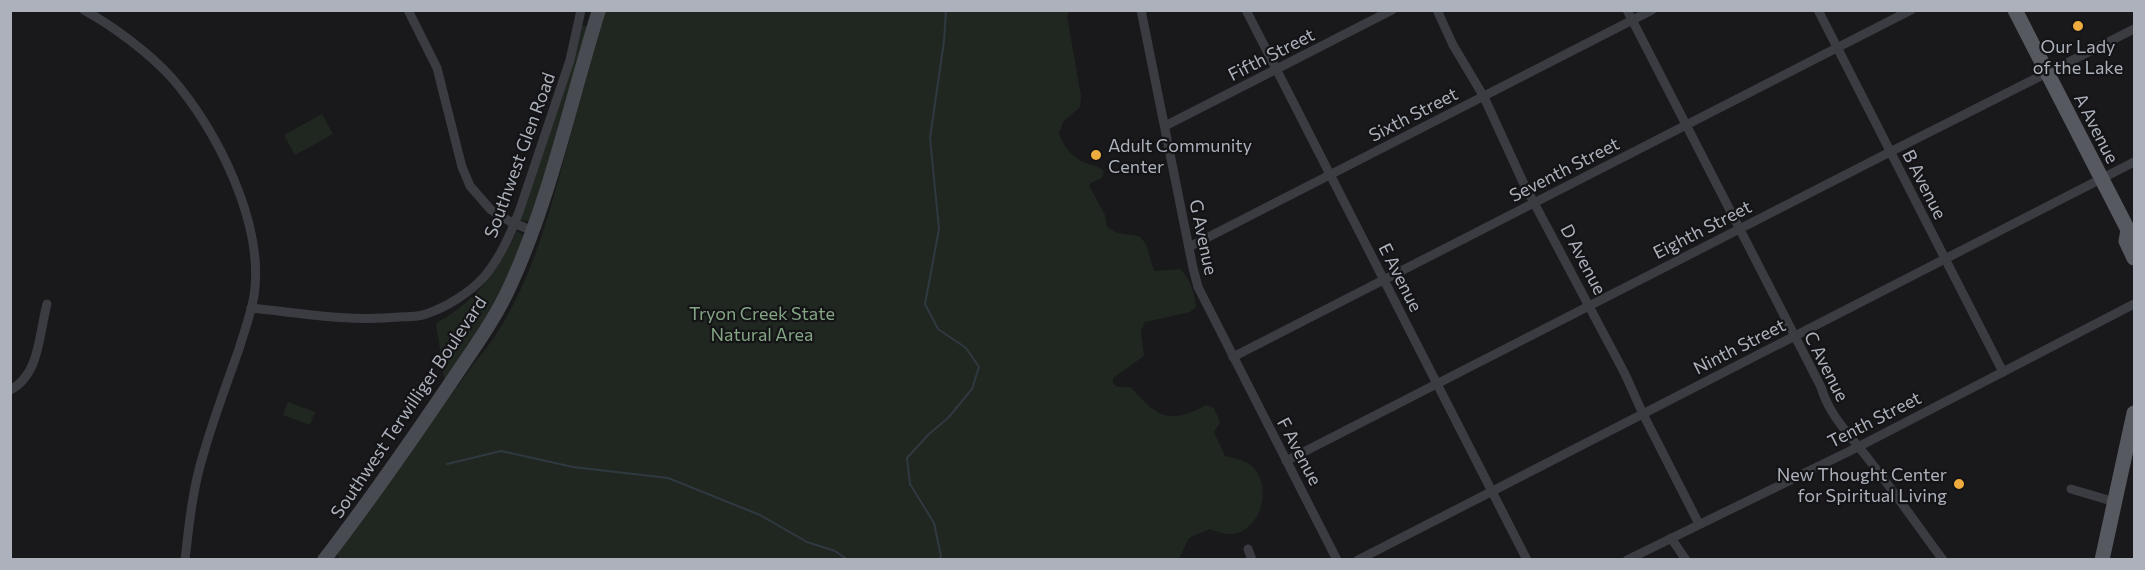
<svg xmlns="http://www.w3.org/2000/svg" width="2145" height="570" font-family="Commissioner,sans-serif">
<rect width="100%" height="100%" fill="#19191c"/>
<g fill="#1f2720">
<path d="M604 11H1069L1067 16 1081 96 1080 107 1063 122 1059 133C1063 146 1073 159 1086 163 1094 166 1098 166 1104 171L1102 178 1091 183 1089 186 1105 215 1107 227 1117 233 1139 236 1146 244 1154 271 1180 269C1190 278 1195 294 1196 307L1190 312 1145 322 1141 331 1144 356 1113 378V383L1117 387H1131C1156 416 1168 426 1206 405L1214 408 1220 422 1214 432 1225 456C1234 458 1245 460 1252 466 1271 484 1264 525 1237 533 1228 536 1218 532 1210 529L1189 538 1179 559H1176L338 560 339 557 336 553 475 362C527 302 548 219 568 144 580 99 592 55 604 11Z"/>
<polygon points="581,25 588,27 531,222 520,220"/>
<polygon points="322,114 333,134 295,155 284,135"/>
<path d="M517 231 526 237 491 312 445 383 436 323C475 302 498 271 517 231Z"/>
<polygon points="288,402 315,412 310,425 283,415"/>
</g>
<g fill="none" stroke-linecap="round" stroke-linejoin="round">
<g stroke="#2f3940" stroke-width="2">
<polyline points="447,464 501,451 573,467 668,478 760,515 807,542 835,551 848,560"/>
<polyline points="939,560 941,556 934,523 910,484 907,458 929,434 948,418 972,389 979,367 966,348 938,329 925,304 939,229 930,138 944,41 946,10"/>
</g>
<g stroke="#3a3c41" stroke-width="9">
<path d="M84 10C113 26 148 52 171 77 217 129 265 225 254 296 251 314 244 332 239 349 227 383 214 417 204 452 193 486 189 524 185 560"/>
<polyline points="408,10 437,68 462,167 470,186 491,210 509,221 533,231"/>
<polyline points="1141,10 1193,268 1198,287 1337,560"/>
<polyline points="1246,10 1527,560"/>
<polyline points="1437,10 1453,45 1484,97 1523,182 1625,374 1643,414 1699,524"/>
<path d="M1627 10 1821 387C1829 415 1849 434 1866 456 1893 490 1917 525 1943 560"/>
<polyline points="1818,10 2003,372"/>
<polyline points="1165,126 1392,10"/>
<polyline points="1189,247 1652,10"/>
<path d="M251 308C300 313 349 322 399 317 407 317 418 317 426 314 447 307 469 293 484 277 500 258 510 235 519 212L570 60 581 10"/>
<polyline points="1233,357 1911,10"/>
<path d="M10 390C40 375 39 333 47 304"/>
<polyline points="1286,461 1890,152 2134,29"/>
<polyline points="2071,489 2115,502"/>
<polyline points="1671,538 1686,560"/>
<polyline points="1248,549 1252,560"/>
<polyline points="1358,560 2134,162"/>
<polyline points="1627,560 1858,447 2134,304"/>
</g>
<path stroke="#484b51" stroke-width="14" d="M324 560C368 503 409 444 449 385 471 352 495 320 511 284 551 196 570 102 599 10"/>
<g stroke="#575960" stroke-width="15">
<polyline points="2015,10 2128,230 2126,241 2134,258"/>
<polyline points="2102,560 2134,413"/>
</g>
</g>
<g fill="#efac3e" stroke="#141417" stroke-width="2">
<circle cx="2078" cy="26" r="6"/>
<circle cx="1096" cy="155" r="6"/>
<circle cx="1959" cy="484" r="6"/>
</g>
<g text-anchor="middle" dominant-baseline="central" stroke-width="4.5" stroke-linejoin="round" paint-order="stroke">
<g font-size="18" fill="#acb1bb" stroke="#141417">
<text x="2078" y="46">Our Lady<tspan x="2078" dy="21">of the Lake</tspan></text>
<text x="1108" y="145" text-anchor="start">Adult Community<tspan x="1108" dy="21">Center</tspan></text>
<text x="1947" y="474" text-anchor="end">New Thought Center<tspan x="1947" dy="21">for Spiritual Living</tspan></text>
</g>
<g font-size="18" fill="#acb1bb" stroke="#141417">
<text transform="translate(1271 54) rotate(-27)">Fifth Street</text>
<text transform="translate(1413 114) rotate(-27)">Sixth Street</text>
<text transform="translate(2097 128) rotate(63)">A Avenue</text>
<text transform="translate(519 155) rotate(-70)">Southwest Glen Road</text>
<text transform="translate(1564 169) rotate(-27)">Seventh Street</text>
<text transform="translate(1925 184) rotate(63)">B Avenue</text>
<text transform="translate(1702 229) rotate(-27)">Eighth Street</text>
<text transform="translate(1204 237) rotate(78)">G Avenue</text>
<text transform="translate(1584 259) rotate(62)">D Avenue</text>
<text transform="translate(1401 277) rotate(63)">E Avenue</text>
<text transform="translate(1739 346) rotate(-27)">Ninth Street</text>
<text transform="translate(1827 366) rotate(63)">C Avenue</text>
<text transform="translate(408 407) rotate(-56)">Southwest Terwilliger Boulevard</text>
<text transform="translate(1874 419) rotate(-27)">Tenth Street</text>
<text transform="translate(1300 451) rotate(62)">F Avenue</text>
</g>
<g font-size="18" fill="#84a584" stroke="#141417">
<text x="762" y="313">Tryon Creek State<tspan x="762" dy="21">Natural Area</tspan></text>
</g>
</g>
<rect width="2145" height="570" fill="none" stroke="#acb1bb" stroke-width="24"/>
</svg>
